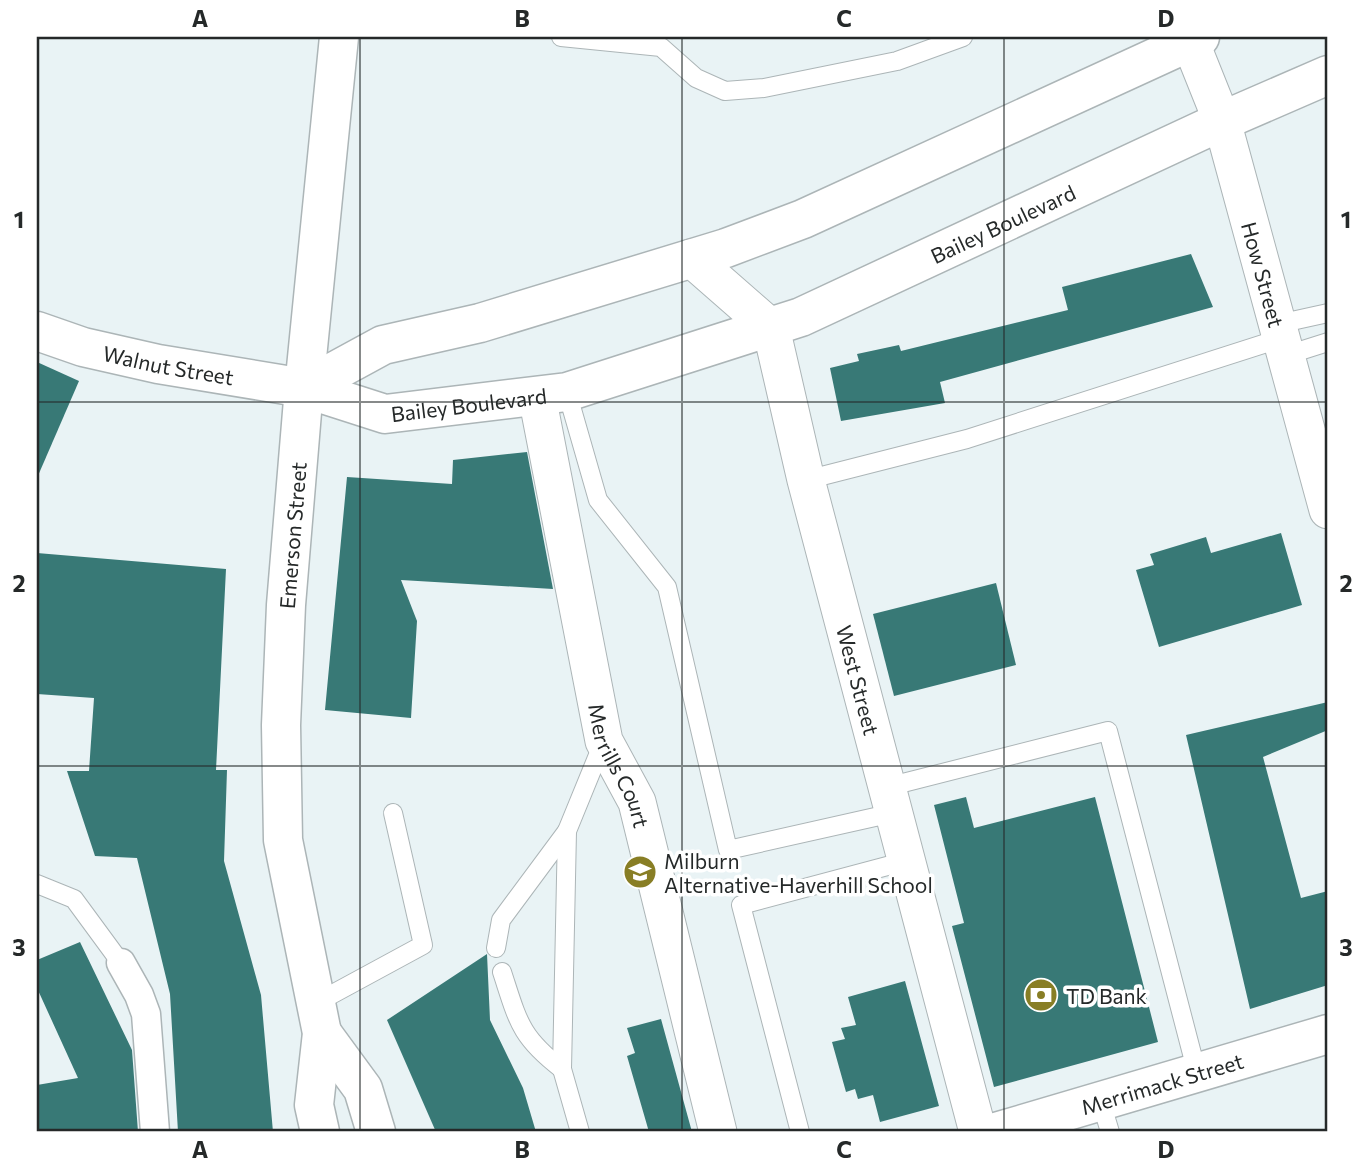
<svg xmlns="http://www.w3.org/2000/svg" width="1365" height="1169" font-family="Commissioner,sans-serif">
<rect width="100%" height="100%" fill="#e9f3f5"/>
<g fill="#387976">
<polygon points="1191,254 1213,307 940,382 945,403 841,421 830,368 859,361 857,354 899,345 901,351 1068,310 1062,287"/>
<polygon points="37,362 79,381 37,478"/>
<polygon points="527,452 553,589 401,580 417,621 411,718 325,710 347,477 452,484 453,460"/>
<polygon points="1281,533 1302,605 1159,647 1136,570 1154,565 1150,554 1206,537 1211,553"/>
<polygon points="37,553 226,569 216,770 227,770 224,861 261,995 273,1132 178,1132 170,994 137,858 95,856 67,771 89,771 94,698 37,694"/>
<polygon points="996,583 1016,665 894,696 873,614"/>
<polygon points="1328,702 1328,730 1263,757 1301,898 1328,891 1328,985 1250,1009 1186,735"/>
<polygon points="966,797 974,828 1095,797 1158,1042 994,1087 952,926 964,923 934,805"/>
<polygon points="80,942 132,1050 138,1132 37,1132 37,1085 78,1078 37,988 37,960"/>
<polygon points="487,954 490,1020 523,1088 536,1132 436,1132 387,1020"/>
<polygon points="905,981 939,1106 880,1122 873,1095 858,1099 855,1089 846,1092 832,1042 845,1039 841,1028 856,1025 848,997"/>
<polygon points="661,1019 692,1132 649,1132 627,1056 635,1053 627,1028"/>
</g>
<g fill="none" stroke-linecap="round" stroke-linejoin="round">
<defs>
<g id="service">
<polyline points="561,37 661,47 696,78 725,91 764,88 897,61 963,37"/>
<polyline points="1278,324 1328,313"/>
<polyline points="1287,355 1328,342"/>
<polyline points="567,392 598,500 667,587 728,850 893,813"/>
<polyline points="806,480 967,439 1282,338"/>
<polyline points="887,787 1108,731 1197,1073"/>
<polyline points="37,884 74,899 121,963"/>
<polyline points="496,948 501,920 567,831"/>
<path d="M502 972C518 1021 520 1037 562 1069"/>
<polyline points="316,1003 423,945 393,813"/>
<polyline points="1101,1102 1110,1132"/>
<polyline points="580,1132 562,1069 567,831 603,743"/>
<polyline points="800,1132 741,905 906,861"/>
</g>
<polyline id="pedestrian" points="121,963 139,995 146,1014 155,1132"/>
<g id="minor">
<path id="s1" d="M1190 41 1222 121 1328 510"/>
<path id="s2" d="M691 258 771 328 806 480 978 1132"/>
<path id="s3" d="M537 396 604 741 637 802 718 1132"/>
</g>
<g id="secondary">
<path id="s4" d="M37 331 83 347 158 364 304 388 385 414 567 392 801 317 1222 121 1328 75"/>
<polyline points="304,388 383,345 480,323 726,248 803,219 1200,37"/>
</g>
<g id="primary">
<polyline points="322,1033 363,1089 376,1132"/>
<path id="s5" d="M320 1132 314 1105 322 1033 283 840 281 725 286 605 304 388 339 37"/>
<path id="s6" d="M996 1132 1328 1034"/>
</g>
</defs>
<use href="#service" stroke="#acb5b7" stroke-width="20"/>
<use href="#pedestrian" stroke="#acb5b7" stroke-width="31"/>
<use href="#minor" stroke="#acb5b7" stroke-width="39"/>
<use href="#secondary" stroke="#acb5b7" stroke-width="41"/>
<use href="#primary" stroke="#acb5b7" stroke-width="41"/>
<use href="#service" stroke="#fff" stroke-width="18"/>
<use href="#pedestrian" stroke="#fff" stroke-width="28"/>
<use href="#minor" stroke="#fff" stroke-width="37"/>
<use href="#secondary" stroke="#fff" stroke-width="38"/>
<use href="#primary" stroke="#fff" stroke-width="38"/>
</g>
<path fill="none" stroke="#252929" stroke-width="2" stroke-opacity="0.55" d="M360 37V1132M682 37V1132M1004 37V1132M37 402H1328M37 766H1328"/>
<defs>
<symbol id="school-disc" viewBox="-11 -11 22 22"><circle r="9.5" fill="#887e25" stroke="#fff"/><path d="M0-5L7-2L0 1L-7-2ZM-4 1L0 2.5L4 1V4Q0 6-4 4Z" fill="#fff"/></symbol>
<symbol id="bank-disc" viewBox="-11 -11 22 22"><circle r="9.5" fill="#887e25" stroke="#fff"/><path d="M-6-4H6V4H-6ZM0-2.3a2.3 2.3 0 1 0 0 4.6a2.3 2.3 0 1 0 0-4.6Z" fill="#fff"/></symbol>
</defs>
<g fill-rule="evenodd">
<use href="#school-disc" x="621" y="853" width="38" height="38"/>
<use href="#bank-disc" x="1022" y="976" width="38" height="38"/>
</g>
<g text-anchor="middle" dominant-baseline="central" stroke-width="7" stroke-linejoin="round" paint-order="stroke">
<g font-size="21" fill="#252929" stroke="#fff">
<text stroke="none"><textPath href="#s4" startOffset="1010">Bailey Boulevard</textPath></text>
<text stroke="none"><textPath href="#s1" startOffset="245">How Street</textPath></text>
<text stroke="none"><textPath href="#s4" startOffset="136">Walnut Street</textPath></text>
<text stroke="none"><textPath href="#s4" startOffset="443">Bailey Boulevard</textPath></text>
<text stroke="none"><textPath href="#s5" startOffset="602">Emerson Street</textPath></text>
<text stroke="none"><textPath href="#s2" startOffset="469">West Street</textPath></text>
<text stroke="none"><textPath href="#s3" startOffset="380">Merrills Court</textPath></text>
<text stroke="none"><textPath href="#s6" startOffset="173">Merrimack Street</textPath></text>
</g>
<g font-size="21" fill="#252929" stroke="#fff" text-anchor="start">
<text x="664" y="860">Milburn<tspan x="664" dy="24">Alternative-Haverhill School</tspan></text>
<text x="1066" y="995">TD Bank</text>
</g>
</g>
<rect width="1365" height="1169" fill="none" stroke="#ffffff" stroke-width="77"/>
<rect x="38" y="38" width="1288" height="1092" fill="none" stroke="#252929" stroke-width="2.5"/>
<g font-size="23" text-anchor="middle" font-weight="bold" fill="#252929">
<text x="200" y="27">A</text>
<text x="522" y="27">B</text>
<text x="844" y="27">C</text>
<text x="1166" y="27">D</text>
<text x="19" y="228">1</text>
<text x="1346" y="228">1</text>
<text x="19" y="592">2</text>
<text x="1346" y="592">2</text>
<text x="19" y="956">3</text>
<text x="1346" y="956">3</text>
<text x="200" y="1158">A</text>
<text x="522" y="1158">B</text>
<text x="844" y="1158">C</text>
<text x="1166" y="1158">D</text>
</g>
</svg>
